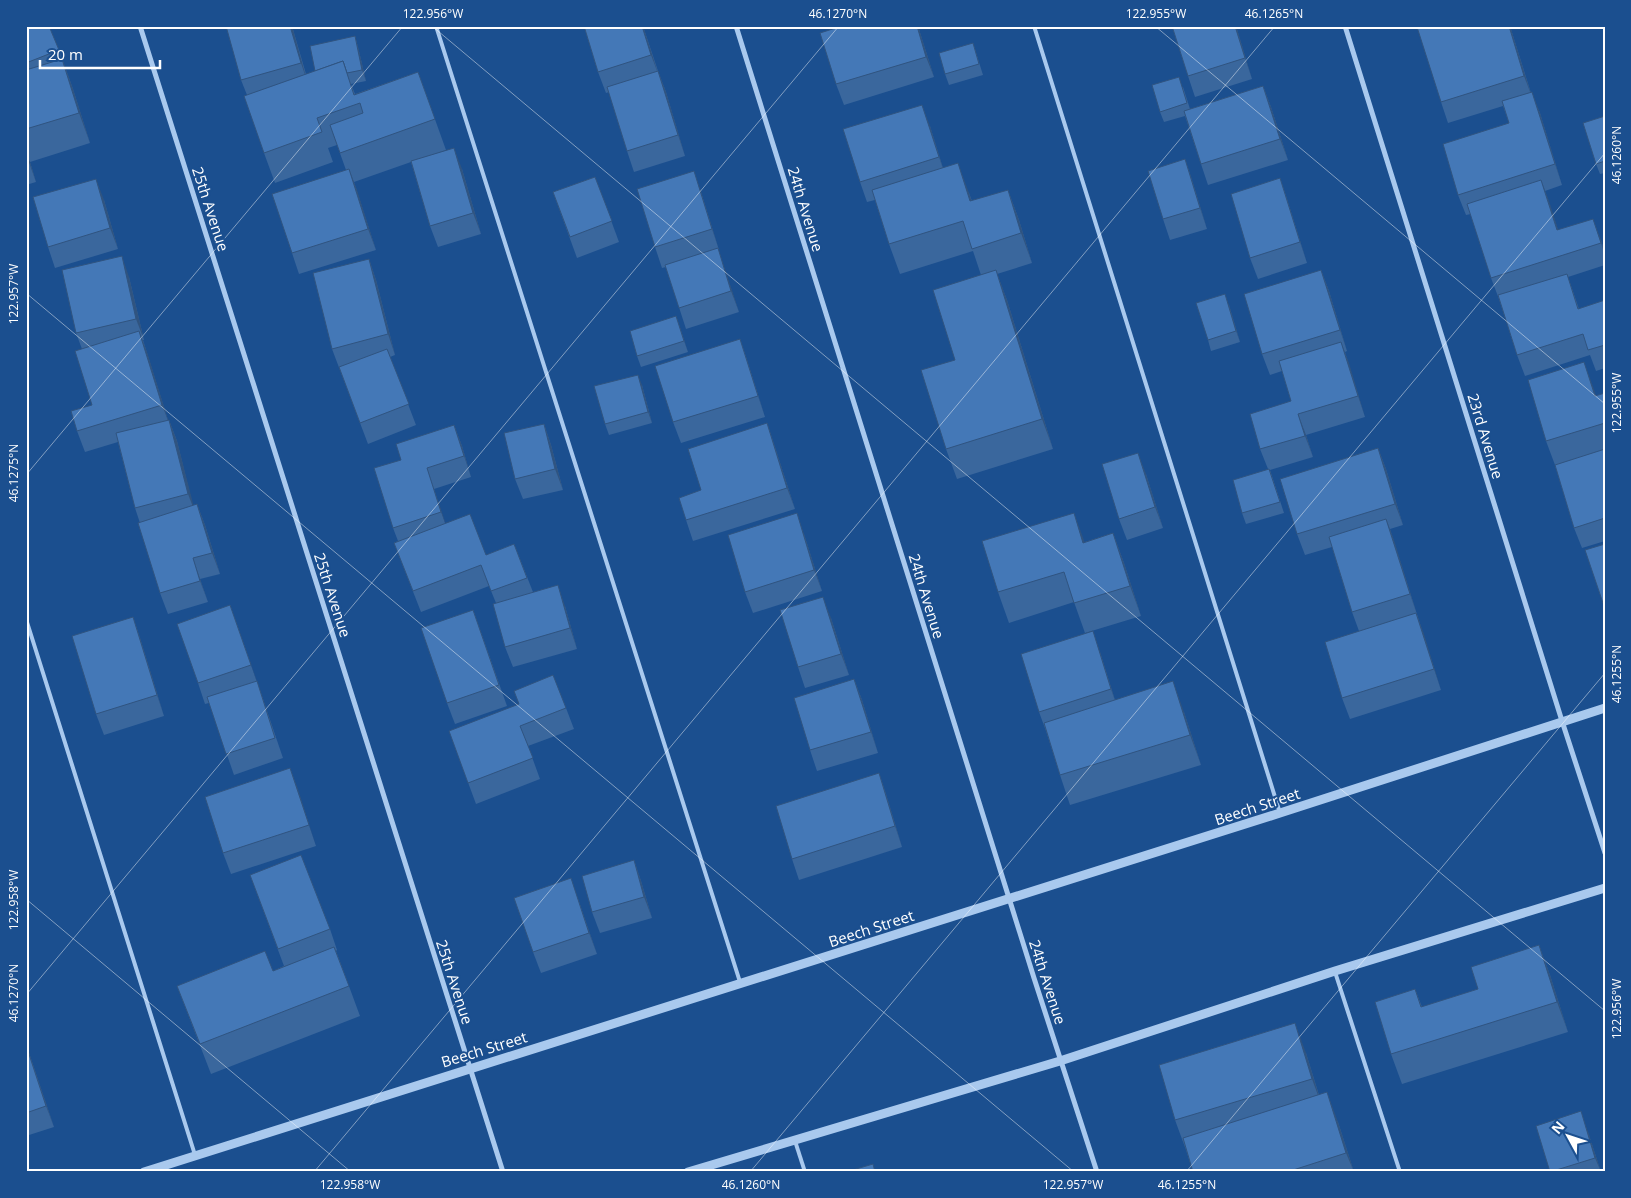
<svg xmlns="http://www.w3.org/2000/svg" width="1631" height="1198" font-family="'Open Sans',sans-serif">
<rect width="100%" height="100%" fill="#1b4f8f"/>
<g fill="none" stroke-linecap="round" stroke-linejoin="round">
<g stroke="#a9c9ee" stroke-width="4">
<polyline points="436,26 740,982"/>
<polyline points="1034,26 1280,813"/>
<polyline points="26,619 195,1155"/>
<polyline points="1335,972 1400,1172"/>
<polyline points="795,1141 805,1172"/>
</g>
<g stroke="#a9c9ee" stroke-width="5">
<polyline points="140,26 503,1172"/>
<polyline points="736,26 1034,978 1097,1172"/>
<polyline points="1345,26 1562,721 1605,853"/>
</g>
<g stroke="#a9c9ee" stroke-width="9">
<polyline points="144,1172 1280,813 1605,708"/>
<polyline points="688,1172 1060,1061 1335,971 1605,888"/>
</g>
</g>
<g fill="#3a679d">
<polygon points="26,26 59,50 73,89 90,143 30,162 36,182 26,185"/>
<polygon points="292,26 306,74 315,71 355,36 358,47 366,81 351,84 355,94 418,72 446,150 426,157 462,169 481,234 438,247 430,226 411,162 354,182 376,250 299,274 292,253 346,170 337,145 328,148 333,162 275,183 264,153 247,95 241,80"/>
<polygon points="584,26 643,26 658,71 666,92 685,156 634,172 627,151 609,92 606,93 598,72"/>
<polygon points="918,26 934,77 844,105 836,84"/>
<polygon points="1141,26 1152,26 1142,29"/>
<polygon points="1172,26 1236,26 1252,79 1195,97 1188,76"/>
<polygon points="1510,26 1531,93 1540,113 1562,185 1545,191 1558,230 1601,240 1605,253 1605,265 1568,277 1579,309 1605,300 1605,368 1596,371 1590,355 1525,376 1517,355 1499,299 1491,278 1471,214 1466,215 1458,195 1509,123 1503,106 1448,123 1441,102"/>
<polygon points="973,43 983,75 949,85 945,74"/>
<polygon points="1263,86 1271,107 1288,160 1208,185 1185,116 1164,122 1160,112 1183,87 1190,109"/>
<polygon points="1605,116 1605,173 1600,174 1596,164"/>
<polygon points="930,126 943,168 969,193 972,201 1008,190 1019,220 1032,263 997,274 1007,300 1053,449 957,479 946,449 955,360 981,275 973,251 900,274 889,244 875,200 867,202 860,182"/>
<polygon points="1185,159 1192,180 1207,229 1170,240 1163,219"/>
<polygon points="595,177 619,242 577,258 553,192"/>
<polygon points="1280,178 1287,199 1307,263 1258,279 1250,258"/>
<polygon points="701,192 719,250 718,250 739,312 686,329 666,267 662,268 655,247"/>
<polygon points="104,200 118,249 55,268 48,247"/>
<polygon points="369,259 376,280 395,355 390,357 416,425 368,444 332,349"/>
<polygon points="1321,270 1329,291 1347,351 1345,352 1365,417 1306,435 1313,457 1270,470 1284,513 1246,524 1242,513 1268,469 1260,449 1291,401 1282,371 1270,375 1262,354"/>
<polygon points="129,277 144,340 143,340 168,420 169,420 177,441 193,506 197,504 205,525 220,574 200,579 208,602 168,614 160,593 140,523 135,508 118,442 85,452 77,431 92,405 82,349 76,333"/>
<polygon points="1229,305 1240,342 1211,351 1208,340"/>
<polygon points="676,316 688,352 641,367 637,356"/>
<polygon points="740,339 747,360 765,417 681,443 673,422"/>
<polygon points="642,385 652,423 609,435 605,424"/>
<polygon points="1605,393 1605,541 1582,548 1574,528 1555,465 1546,441 1596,396"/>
<polygon points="767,423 774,444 795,509 693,541 686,520 701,490"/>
<polygon points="544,424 551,445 563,490 523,499 515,479"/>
<polygon points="454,425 462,446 471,477 434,489 445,523 486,555 514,544 533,592 565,606 577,649 513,667 505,647 496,603 489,586 421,612 394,543 398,541 393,528 401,460"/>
<polygon points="1378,448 1386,469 1403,525 1390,529 1441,690 1350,719 1342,698 1359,631 1352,612 1332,547 1305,555 1297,534"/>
<polygon points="1146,474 1163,528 1127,540 1119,519"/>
<polygon points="1113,533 1124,563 1141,616 1085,633 1074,602 1009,623 998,592 1085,542"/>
<polygon points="804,534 822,591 753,613 745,592"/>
<polygon points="230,605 264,702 283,758 234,775 209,703 205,704 198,683"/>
<polygon points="473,610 507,706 455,724 447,703"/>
<polygon points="133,617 140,638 164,716 104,735 96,714"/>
<polygon points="831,618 849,675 805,688 798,667"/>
<polygon points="1100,652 1115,700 1184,712 1201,765 1070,805 1060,775 1046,731 1039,712"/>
<polygon points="854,679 862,700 878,753 817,771 810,750"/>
<polygon points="566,708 574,729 528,746 540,779 476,804 449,731"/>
<polygon points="290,768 316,846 231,874 223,853"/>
<polygon points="879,773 886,794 902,847 799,880 792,859"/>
<polygon points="634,860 641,881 652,918 600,933 592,912"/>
<polygon points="250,875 330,929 337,950 336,951 360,1016 211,1074 177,986 273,971 284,966"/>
<polygon points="578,899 597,954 541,973 533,952"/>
<polygon points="1539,945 1550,975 1568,1032 1402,1084 1391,1054 1415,989 1422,1007 1478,989"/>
<polygon points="26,1044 54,1127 26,1136"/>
<polygon points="1306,1053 1319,1095 1338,1122 1354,1172 1193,1172 1186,1150 1175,1120"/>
<polygon points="1588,1132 1601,1172 1550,1172"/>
</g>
<g fill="#305480">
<polygon points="290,26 292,26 308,84 301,63"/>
<polygon points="642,26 643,26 659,76 651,55"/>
<polygon points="917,26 918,26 934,77 926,57"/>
<polygon points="1235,26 1236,26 1252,79 1245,58"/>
<polygon points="1509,26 1510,26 1532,97 1524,76"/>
<polygon points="355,36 358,47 366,81 362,70"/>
<polygon points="62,59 73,89 90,143 79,113"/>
<polygon points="658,71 666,92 685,156 678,135"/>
<polygon points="1263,86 1271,107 1288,160 1280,139"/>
<polygon points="1532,92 1540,113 1562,185 1555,164"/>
<polygon points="922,105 930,126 946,178 939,157"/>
<polygon points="454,148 462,169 481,234 473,213"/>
<polygon points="26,153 30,162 36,182 26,154"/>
<polygon points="1185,159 1192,180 1207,229 1200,208"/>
<polygon points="958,163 969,193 981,232 970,201"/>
<polygon points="349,169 357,190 376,250 368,229"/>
<polygon points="694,171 701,192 719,250 712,229"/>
<polygon points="1280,178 1287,199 1307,263 1300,242"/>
<polygon points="96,179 104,200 118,249 110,228"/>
<polygon points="1541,180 1549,201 1565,251 1557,230"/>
<polygon points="1008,190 1019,220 1032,263 1021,233"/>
<polygon points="1593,219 1601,240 1605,255"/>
<polygon points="718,248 725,269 739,312 731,291"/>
<polygon points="122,256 129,277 144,340 136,319"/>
<polygon points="369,259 376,280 395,355 388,334"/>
<polygon points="996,270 1007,300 1053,449 1042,419"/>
<polygon points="1321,270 1329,291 1347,351 1340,330"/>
<polygon points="1225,294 1229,305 1240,342 1236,331"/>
<polygon points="676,316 680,327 688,352 684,341"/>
<polygon points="139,331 147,352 170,426 162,405"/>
<polygon points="740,339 747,360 765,417 758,396"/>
<polygon points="1341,342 1349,363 1365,417 1358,396"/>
<polygon points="1584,362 1595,392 1605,423 1595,396"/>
<polygon points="638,375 642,385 652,423 648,412"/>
<polygon points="1298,414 1306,435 1313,457 1305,436"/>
<polygon points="169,420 177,441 196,515 188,494"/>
<polygon points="767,423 774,444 795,509 787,488"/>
<polygon points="544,424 551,445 563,490 555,469"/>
<polygon points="454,425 462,446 471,477 464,456"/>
<polygon points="1378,448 1386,469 1403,525 1395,504"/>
<polygon points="1138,453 1146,474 1163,528 1155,507"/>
<polygon points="427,468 434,489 449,533 441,512"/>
<polygon points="197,504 205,525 220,574 212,553"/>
<polygon points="797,513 804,534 822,591 814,570"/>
<polygon points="1074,513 1085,543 1083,543"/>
<polygon points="1386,519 1394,540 1417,615 1410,594"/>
<polygon points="1113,533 1124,563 1141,616 1130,586"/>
<polygon points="193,558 200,579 208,602 200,581"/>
<polygon points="558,585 565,606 577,649 570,628"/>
<polygon points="823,597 831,618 849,675 841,654"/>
<polygon points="230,605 264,702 283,758 258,684"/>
<polygon points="1416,613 1424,634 1441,690 1434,669"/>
<polygon points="133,617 140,638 164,716 157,695"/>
<polygon points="1093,631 1100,652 1118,710 1111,689"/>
<polygon points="854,679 862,700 878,753 871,732"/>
<polygon points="1173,681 1184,712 1201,765 1190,735"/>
<polygon points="290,768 298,789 316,846"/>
<polygon points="879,773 886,794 902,847 895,826"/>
<polygon points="634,860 641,881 652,918 644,897"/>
<polygon points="571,878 578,899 597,954 589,933"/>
<polygon points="1539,945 1550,975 1568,1032 1557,1002"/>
<polygon points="1295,1023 1306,1053 1323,1109 1312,1079"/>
<polygon points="26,1044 54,1127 46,1106"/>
<polygon points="1327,1092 1338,1122 1354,1172 1346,1153"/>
<polygon points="1581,1111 1588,1132 1601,1172 1595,1158"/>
</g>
<g fill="#4478b7" stroke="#305480">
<polygon points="26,26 49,26 59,50 26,63"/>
<polygon points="226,26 290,26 301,63 241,80"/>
<polygon points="584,26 642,26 651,55 598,72"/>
<polygon points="842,26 917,26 926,57 836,84 820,33"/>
<polygon points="1172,26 1235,26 1245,58 1188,76"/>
<polygon points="1419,26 1509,26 1524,76 1441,102 1417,27"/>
<polygon points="355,36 362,70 347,73 343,61 315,71 310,46"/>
<polygon points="973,43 979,64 945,74 939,53"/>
<polygon points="62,59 79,113 26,129 26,70"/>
<polygon points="343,61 354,95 418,72 435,119 340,153 330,125 363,113 360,103 317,118 322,132 264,153 244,96"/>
<polygon points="658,71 678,135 627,151 607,87"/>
<polygon points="1179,77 1187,103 1160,112 1152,85"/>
<polygon points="1263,86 1280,139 1201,164 1184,111"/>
<polygon points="1532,92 1555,164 1458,195 1443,144 1509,123 1502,101"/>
<polygon points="922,105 939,157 860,182 843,129"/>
<polygon points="1605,116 1605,161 1596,164 1583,123"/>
<polygon points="454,148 473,213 430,226 411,161"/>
<polygon points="1185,159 1200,208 1163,219 1148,171"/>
<polygon points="958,163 970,201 1008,190 1021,233 972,249 963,221 889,244 872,190"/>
<polygon points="349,169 368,229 292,253 272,194"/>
<polygon points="694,171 712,229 655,247 637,189"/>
<polygon points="595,177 612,221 570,237 553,192"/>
<polygon points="1280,178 1300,242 1250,258 1231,194"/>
<polygon points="96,179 110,228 48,247 33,197"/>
<polygon points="1541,180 1557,230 1593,219 1601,243 1491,278 1467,204"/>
<polygon points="718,248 731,291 679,308 665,265"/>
<polygon points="122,256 136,319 76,333 62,270"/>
<polygon points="369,259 388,334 332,349 313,273"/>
<polygon points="996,270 1042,419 946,449 921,370 955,360 933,290"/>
<polygon points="1321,270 1340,330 1262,354 1244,294"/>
<polygon points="1567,274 1578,309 1605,300 1605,345 1588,350 1583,334 1517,355 1498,295"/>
<polygon points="1225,294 1236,331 1208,340 1196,303"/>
<polygon points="676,316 684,341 637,356 630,331"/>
<polygon points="139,331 162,405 77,431 71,411 92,405 75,351"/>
<polygon points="740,339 758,396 673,422 655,366"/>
<polygon points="1341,342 1358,396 1298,414 1305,436 1260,449 1250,414 1291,401 1279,361"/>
<polygon points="387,349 409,404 360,423 339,367"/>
<polygon points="1584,362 1595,396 1605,393 1605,423 1546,441 1528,380"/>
<polygon points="638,375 648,412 605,424 594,386"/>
<polygon points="169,420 188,494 135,508 116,433"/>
<polygon points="767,423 787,488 686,520 679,498 701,490 688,449"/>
<polygon points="544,424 555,469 515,479 504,433"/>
<polygon points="454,425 464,456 427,468 441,512 393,528 374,468 401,460 396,444"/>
<polygon points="1378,448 1395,504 1297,534 1280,479"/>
<polygon points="1605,449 1605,518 1574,528 1555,465"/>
<polygon points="1138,453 1155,507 1119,519 1102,464"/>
<polygon points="1269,469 1280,502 1242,513 1233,480"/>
<polygon points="197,504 212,553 193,558 200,581 160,593 138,523"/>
<polygon points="797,513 814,570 745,592 728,535"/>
<polygon points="1074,513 1083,543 1113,533 1130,586 1074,603 1064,572 998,592 982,541"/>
<polygon points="470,514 486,555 514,544 527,578 491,591 481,565 413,591 394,543"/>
<polygon points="1386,519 1410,594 1352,612 1329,537"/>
<polygon points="1605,544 1605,605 1604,606 1585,550"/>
<polygon points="558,585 570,628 505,647 493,604"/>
<polygon points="823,597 841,654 798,667 780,610"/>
<polygon points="230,605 251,665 198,683 177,624"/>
<polygon points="473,610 499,685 447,703 421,628"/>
<polygon points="1416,613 1434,669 1342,698 1325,642"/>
<polygon points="133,617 157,695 96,714 72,636"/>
<polygon points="1093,631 1111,689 1039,712 1021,654"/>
<polygon points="553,675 566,708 520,726 533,758 468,783 449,731 519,704 514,691"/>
<polygon points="854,679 871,732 810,750 794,698"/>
<polygon points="257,681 275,738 226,754 207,697"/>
<polygon points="1173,681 1190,735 1060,775 1044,723"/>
<polygon points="290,768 309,825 223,853 205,797"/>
<polygon points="879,773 895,826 792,859 776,806"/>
<polygon points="301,855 330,929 278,949 250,875"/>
<polygon points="634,860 644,897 592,912 582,876"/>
<polygon points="571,878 589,933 533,952 514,898"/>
<polygon points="1539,945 1557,1002 1391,1054 1375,1002 1415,989 1421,1007 1478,989 1471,967"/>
<polygon points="334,947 349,986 200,1044 177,986 265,951 273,971"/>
<polygon points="1295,1023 1312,1079 1175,1120 1159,1065"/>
<polygon points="26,1045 46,1106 26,1113"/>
<polygon points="1327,1092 1346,1153 1287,1172 1193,1172 1183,1138"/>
<polygon points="1581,1111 1595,1158 1550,1172 1536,1126"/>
<polygon points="873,1164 875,1172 846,1172"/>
</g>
<path fill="none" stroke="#fff" stroke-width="1" stroke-opacity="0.45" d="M432 26 1605 1011M1155 26 1605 404M26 293 1074 1172M26 475 403 26M26 899 351 1172M26 995 839 26M314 1172 1275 26M750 1172 1605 153M1186 1172 1605 673"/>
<g text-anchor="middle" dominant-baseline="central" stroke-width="4" stroke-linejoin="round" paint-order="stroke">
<g font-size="15" fill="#fff" stroke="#1b4f8f">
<text transform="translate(211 209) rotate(72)">25th Avenue</text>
<text transform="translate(806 209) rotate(73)">24th Avenue</text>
<text transform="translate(1486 436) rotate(73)">23rd Avenue</text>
<text transform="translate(333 595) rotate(72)">25th Avenue</text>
<text transform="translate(927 596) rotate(73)">24th Avenue</text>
<text transform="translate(1257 806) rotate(-18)">Beech Street</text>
<text transform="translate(871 928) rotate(-18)">Beech Street</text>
<text transform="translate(455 982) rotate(72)">25th Avenue</text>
<text transform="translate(1048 982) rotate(72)">24th Avenue</text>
<text transform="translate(484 1049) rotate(-17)">Beech Street</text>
</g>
</g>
<rect width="1631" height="1198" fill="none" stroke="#1b4f8f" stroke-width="55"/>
<g transform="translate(1568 1136) rotate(310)" stroke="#1b4f8f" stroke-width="4" paint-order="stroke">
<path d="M0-4L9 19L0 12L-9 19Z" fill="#ffffff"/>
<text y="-8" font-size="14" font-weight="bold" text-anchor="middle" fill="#ffffff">N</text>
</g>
<path d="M40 60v8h120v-8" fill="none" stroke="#ffffff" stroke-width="2.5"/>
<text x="48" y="60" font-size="15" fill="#ffffff" stroke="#1b4f8f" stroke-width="4" paint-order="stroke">20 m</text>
<rect x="28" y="28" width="1576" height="1142" fill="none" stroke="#fff" stroke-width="2"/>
<g font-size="12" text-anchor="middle" fill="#fff">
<text x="433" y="18">122.956°W</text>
<text x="838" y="18">46.1270°N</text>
<text x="1156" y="18">122.955°W</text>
<text x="1274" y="18">46.1265°N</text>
<text transform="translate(1617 155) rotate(-90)" y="4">46.1260°N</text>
<text transform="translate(14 294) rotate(-90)" y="4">122.957°W</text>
<text transform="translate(1617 403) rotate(-90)" y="4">122.955°W</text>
<text transform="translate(14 473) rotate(-90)" y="4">46.1275°N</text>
<text transform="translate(1617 674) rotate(-90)" y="4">46.1255°N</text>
<text transform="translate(14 900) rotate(-90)" y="4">122.958°W</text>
<text transform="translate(14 993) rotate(-90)" y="4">46.1270°N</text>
<text transform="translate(1617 1009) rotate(-90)" y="4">122.956°W</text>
<text x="350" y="1189">122.958°W</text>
<text x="751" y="1189">46.1260°N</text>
<text x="1073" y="1189">122.957°W</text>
<text x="1187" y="1189">46.1255°N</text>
</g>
</svg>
